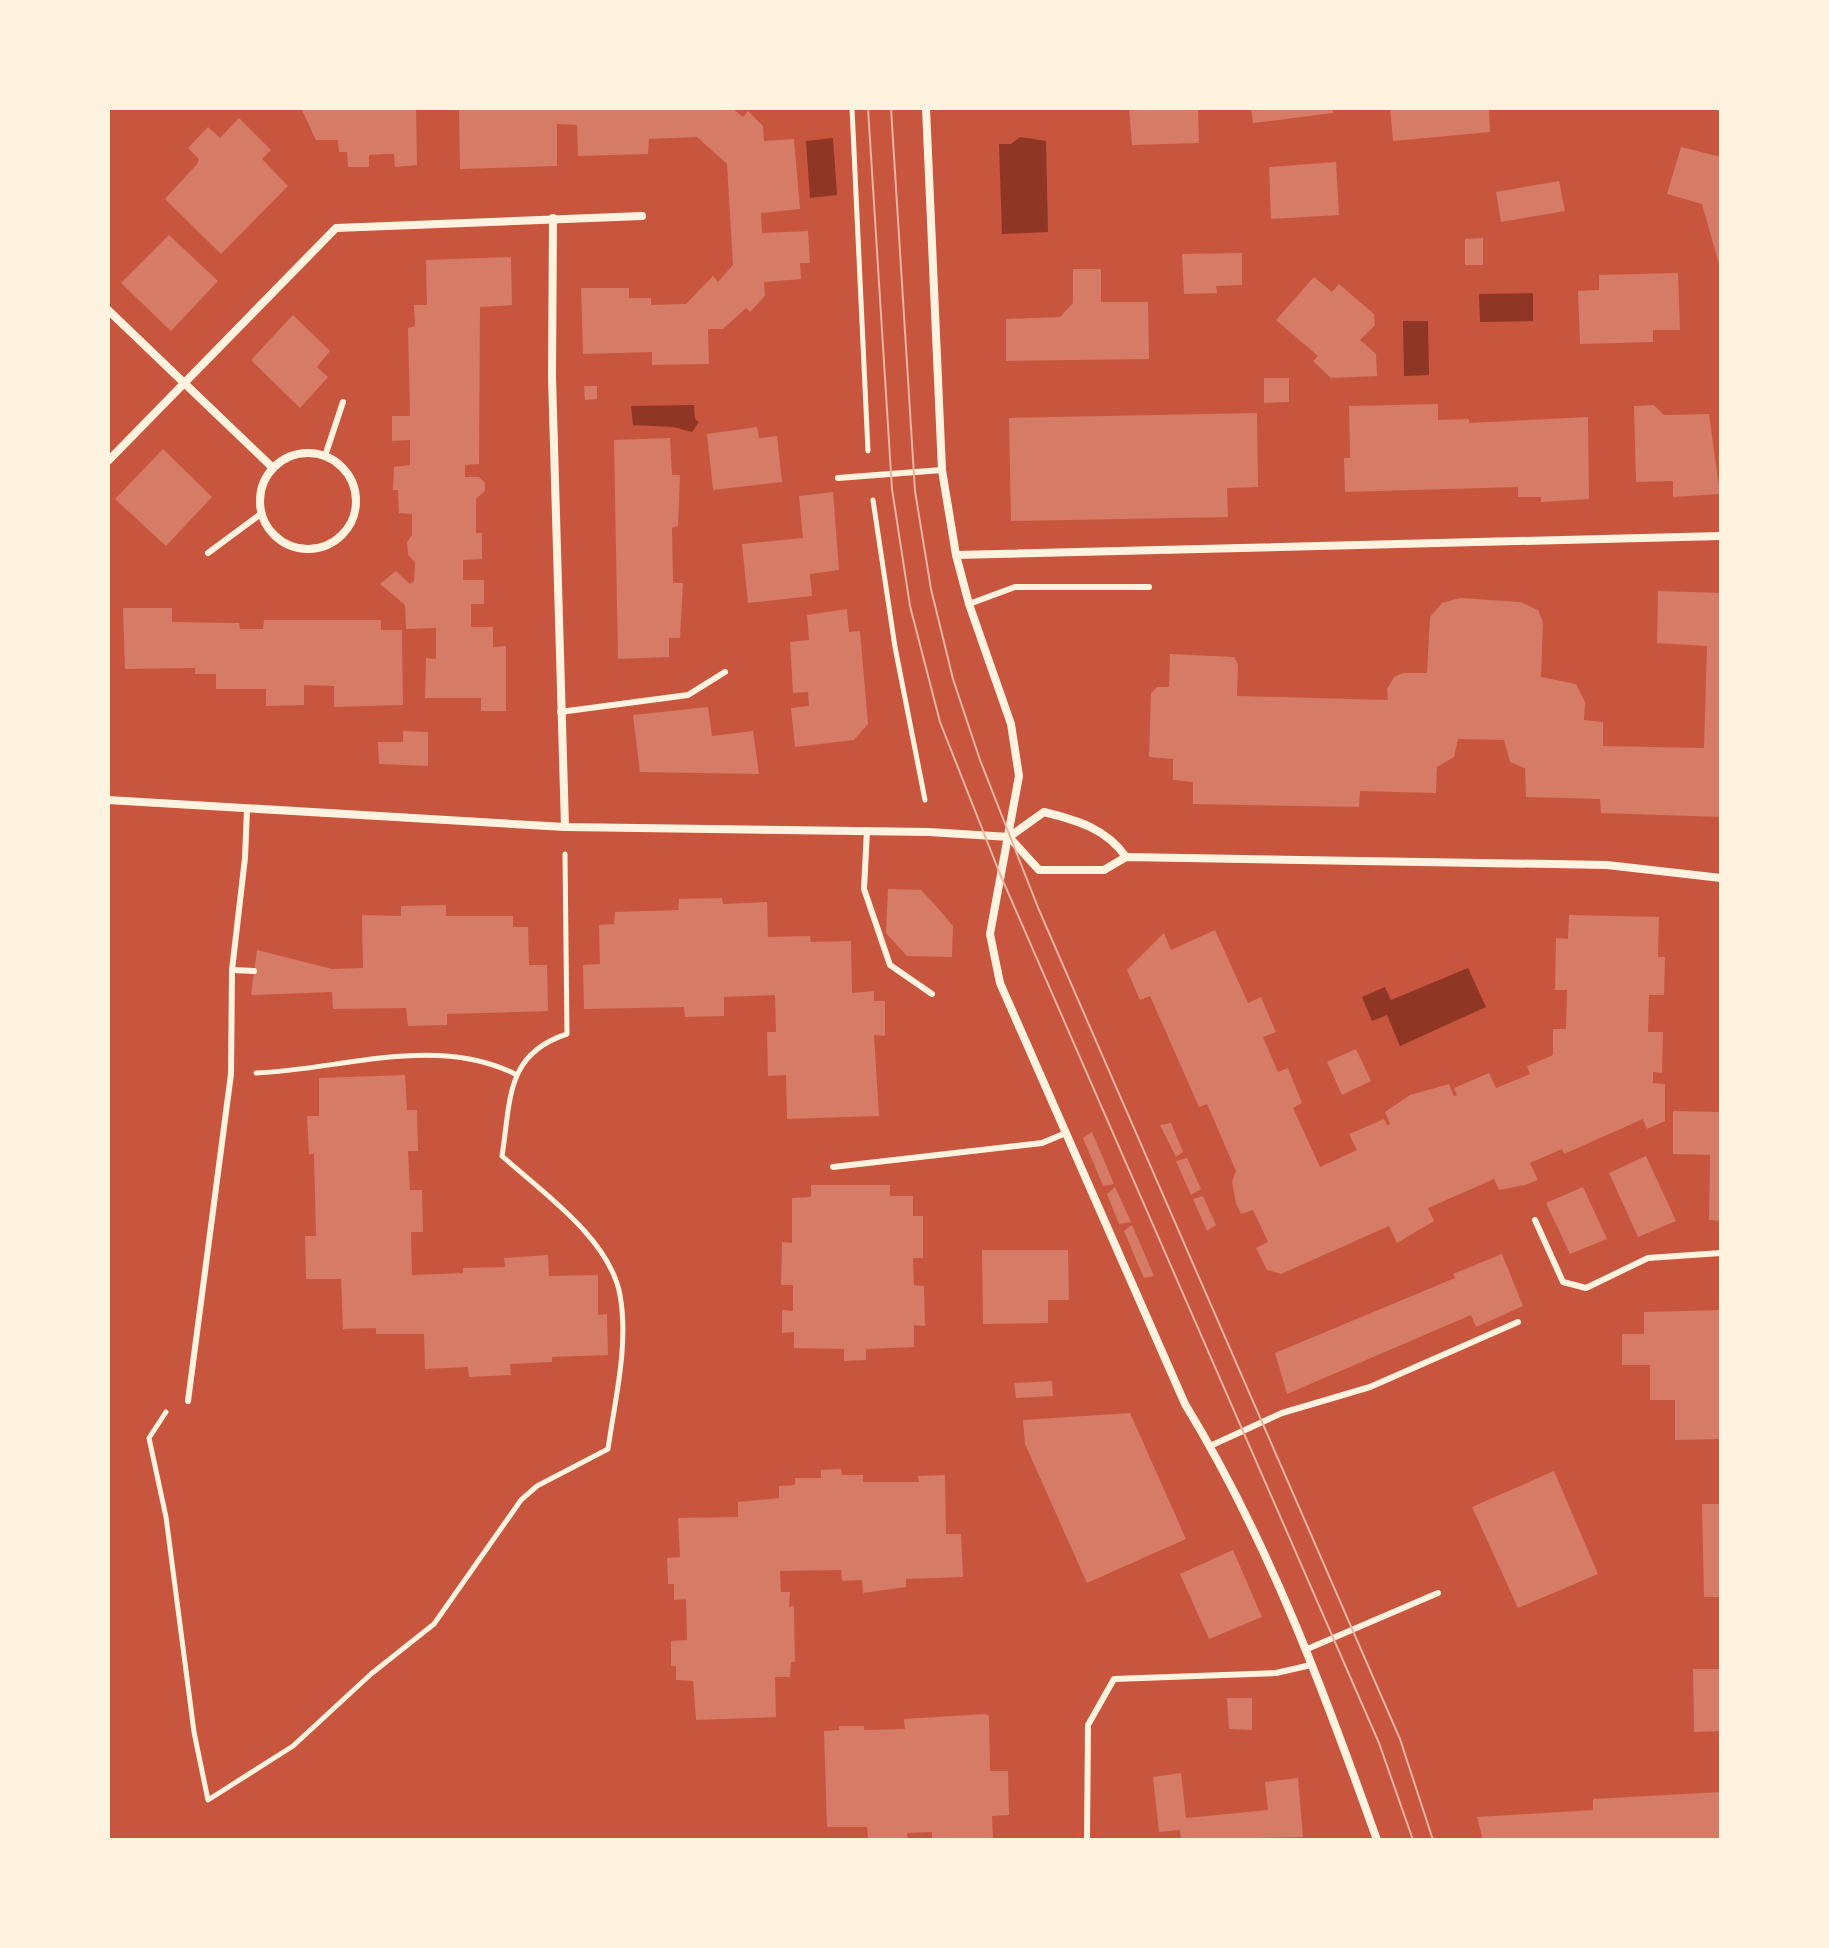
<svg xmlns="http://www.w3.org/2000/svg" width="1829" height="1948" font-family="'Alegreya Sans',sans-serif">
<rect width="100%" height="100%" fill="#c8553d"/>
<g fill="#8f3625">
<polygon points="1020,137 1046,141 1048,232 1002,234 999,144 1011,144"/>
<polygon points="833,138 837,195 810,198 806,141"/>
<polygon points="1533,293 1533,321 1480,322 1479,294"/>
<polygon points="1403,321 1428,321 1429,375 1404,376"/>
<polygon points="694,405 695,419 699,422 692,432 673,427 633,425 631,406"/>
<polygon points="1468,968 1486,1007 1400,1046 1387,1015 1372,1021 1362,997 1385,987 1391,1000"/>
</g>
<g fill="#d67c66">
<polygon points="301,108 416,108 417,165 395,167 394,154 384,154 369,155 369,167 348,167 347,152 339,152 338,140 316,140"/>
<polygon points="459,108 732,108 743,117 748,111 763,126 764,141 794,139 800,209 761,213 762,233 808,231 810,263 800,263 801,279 764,282 765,296 750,312 746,308 723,329 708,329 709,364 652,365 652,352 583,354 581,288 629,288 629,298 651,298 651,305 686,304 713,276 718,282 733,265 727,164 697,137 649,139 648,154 578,156 577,125 557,124 557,166 460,169"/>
<polygon points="1129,108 1198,108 1199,143 1132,145"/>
<polygon points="1251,108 1332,108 1333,113 1253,123"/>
<polygon points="1390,108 1489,108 1490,132 1393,141"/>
<polygon points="239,118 271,150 262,159 288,186 221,254 165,199 197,164 199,159 188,148 208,127 220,138"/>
<polygon points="1681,147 1721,157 1721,271 1702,204 1667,194"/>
<polygon points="1336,162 1339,215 1271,219 1269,167"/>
<polygon points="1559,181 1565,211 1501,222 1496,192"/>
<polygon points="169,235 218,281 171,331 121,283"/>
<polygon points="1483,238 1483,265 1465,265 1465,239"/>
<polygon points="1242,253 1242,285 1216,286 1217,293 1184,294 1182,254"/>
<polygon points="511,257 512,305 480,307 479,464 465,465 465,477 479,477 485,483 485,491 476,499 476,533 482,533 482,559 463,560 463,580 484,580 484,604 471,604 471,627 493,627 493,647 506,646 506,711 481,711 481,698 425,698 426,658 436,659 436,628 406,629 405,605 380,584 396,571 410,584 414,581 415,562 408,555 407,542 412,535 412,514 399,513 398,490 393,490 394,467 410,465 410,440 392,441 392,416 410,416 408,328 415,326 414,305 427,305 426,260"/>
<polygon points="1073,269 1101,269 1101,302 1148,302 1149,359 1006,361 1006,319 1060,317 1073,303"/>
<polygon points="1678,273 1680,330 1653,330 1653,342 1580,344 1578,291 1599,290 1599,275"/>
<polygon points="1314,277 1332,292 1339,284 1374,314 1375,325 1360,340 1376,354 1377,376 1331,378 1313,361 1318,356 1276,320"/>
<polygon points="293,315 330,351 317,367 328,377 300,408 251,360"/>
<polygon points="1264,378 1289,378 1289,402 1264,403"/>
<polygon points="584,386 597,386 597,399 585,400"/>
<polygon points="1438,404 1438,420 1469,419 1469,423 1588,417 1589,499 1541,502 1541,497 1518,497 1518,487 1345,492 1344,458 1350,458 1349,406"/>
<polygon points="1654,405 1664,415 1709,414 1720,494 1673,497 1673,481 1636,482 1634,406"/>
<polygon points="1257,413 1258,487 1227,488 1228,517 1011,521 1009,418"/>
<polygon points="757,427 759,438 777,436 782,482 713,490 707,434"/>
<polygon points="670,438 672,475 680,475 678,526 672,528 673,583 683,583 680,638 669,638 669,657 618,659 614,440"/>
<polygon points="163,449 212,497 166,546 115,499"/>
<polygon points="833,492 839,570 810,574 812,596 748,603 742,544 803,538 799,496"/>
<polygon points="1658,591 1721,593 1721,817 1601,813 1600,799 1526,797 1525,768 1510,762 1504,740 1458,739 1454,757 1437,767 1436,793 1360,791 1359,807 1193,804 1193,782 1173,780 1173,759 1149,757 1151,693 1157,687 1169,687 1170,654 1234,657 1238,664 1237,696 1388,700 1387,689 1394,677 1403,673 1427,673 1430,617 1442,603 1460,598 1520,602 1538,610 1543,622 1541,677 1576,684 1585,702 1584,720 1603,722 1603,746 1704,748 1707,646 1657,643"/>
<polygon points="123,608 172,608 172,622 239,623 240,629 263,629 264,620 381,620 381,630 402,630 403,705 334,707 334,686 304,685 304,705 266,706 266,689 216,689 216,674 195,674 195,668 125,669"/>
<polygon points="847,609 849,632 860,631 868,724 854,740 795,747 791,708 809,706 808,692 793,693 790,642 809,640 807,615"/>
<polygon points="708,707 712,736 753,731 759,774 640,772 633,715"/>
<polygon points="403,731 428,732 428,766 379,764 378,742 403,742"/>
<polygon points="888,889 921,890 937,907 953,926 952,957 907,956 886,933"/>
<polygon points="722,898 723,904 767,902 768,937 810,936 811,942 851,941 852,993 874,991 874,1001 885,1001 885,1036 874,1035 879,1116 787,1119 786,1075 768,1076 767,1032 776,1032 775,995 724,997 724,1016 685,1017 684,1007 584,1009 583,965 600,964 599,925 614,924 615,912 678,910 679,899"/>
<polygon points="446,905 446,916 513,916 513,927 528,927 529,965 547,965 548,1011 447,1014 447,1025 408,1026 406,1008 333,1009 332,992 251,995 257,950 332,969 363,968 362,915 401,916 401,906"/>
<polygon points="1569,915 1659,917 1658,957 1665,957 1664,995 1649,995 1648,1032 1663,1032 1662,1073 1653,1072 1653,1083 1665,1084 1665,1121 1647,1129 1643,1119 1564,1154 1562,1149 1530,1163 1538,1180 1525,1185 1499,1190 1494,1179 1428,1208 1434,1221 1397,1243 1389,1226 1281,1274 1267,1270 1256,1248 1268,1242 1253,1210 1241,1214 1236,1203 1232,1182 1236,1171 1207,1104 1199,1107 1150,996 1140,1000 1127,970 1164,933 1171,950 1215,930 1248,1003 1261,997 1276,1032 1263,1037 1278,1072 1288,1068 1302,1103 1293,1108 1320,1167 1357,1150 1349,1134 1384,1119 1387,1125 1390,1124 1385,1112 1410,1095 1449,1084 1454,1096 1457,1095 1454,1088 1489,1073 1496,1088 1530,1074 1527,1066 1553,1055 1553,1029 1566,1029 1567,990 1555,990 1556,938 1568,939"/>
<polygon points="1356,1049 1371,1081 1342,1095 1327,1062"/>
<polygon points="405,1075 407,1110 417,1110 418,1151 408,1151 410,1190 422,1190 423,1232 411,1232 412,1275 463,1273 463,1268 505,1267 504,1258 548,1255 549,1276 598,1275 598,1315 607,1314 608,1355 552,1357 552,1362 510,1364 511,1375 469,1377 468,1367 425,1369 424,1334 376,1334 376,1328 343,1329 341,1279 306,1279 305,1236 316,1236 314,1154 309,1154 307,1116 319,1116 319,1078"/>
<polygon points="1673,1111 1719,1112 1721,1221 1709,1220 1710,1155 1673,1154"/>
<polygon points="1171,1123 1183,1152 1176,1157 1160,1125"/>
<polygon points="1092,1132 1114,1184 1103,1186 1083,1138"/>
<polygon points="1646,1156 1676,1221 1638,1237 1609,1173"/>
<polygon points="1187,1158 1201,1189 1191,1195 1176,1161"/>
<polygon points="811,1185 890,1185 890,1196 913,1196 913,1216 923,1216 923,1258 913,1258 914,1285 924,1286 925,1326 914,1325 914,1347 866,1349 866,1360 844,1361 844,1349 794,1348 794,1332 782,1333 782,1310 793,1311 793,1285 781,1285 782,1242 792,1243 792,1198 811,1197"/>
<polygon points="1115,1187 1131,1222 1119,1224 1107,1194"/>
<polygon points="1583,1187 1607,1239 1570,1254 1546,1203"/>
<polygon points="1203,1196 1216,1225 1207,1231 1193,1199"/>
<polygon points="1132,1225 1154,1276 1144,1278 1124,1231"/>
<polygon points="982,1250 1068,1250 1069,1300 1048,1300 1048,1323 983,1324"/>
<polygon points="1502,1254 1523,1306 1476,1327 1471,1315 1287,1394 1275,1353 1455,1278 1453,1274"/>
<polygon points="1721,1310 1721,1439 1675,1440 1675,1400 1650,1400 1650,1365 1622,1365 1622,1334 1644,1334 1644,1312"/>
<polygon points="1052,1381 1053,1396 1016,1398 1014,1383"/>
<polygon points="1130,1413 1186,1539 1087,1583 1025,1444 1023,1420"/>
<polygon points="841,1469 842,1475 863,1475 863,1482 919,1482 918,1476 945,1475 946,1534 961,1534 963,1577 906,1579 906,1587 863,1593 862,1580 842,1581 841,1570 780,1571 781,1592 790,1592 789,1607 794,1606 795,1662 791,1662 790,1677 775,1677 776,1717 696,1720 693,1681 676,1680 676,1666 671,1666 671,1641 687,1640 686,1599 674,1600 674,1584 668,1584 667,1558 680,1557 678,1518 738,1517 738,1502 779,1498 779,1486 795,1485 795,1478 821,1478 821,1470"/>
<polygon points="1554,1471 1598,1574 1518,1608 1472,1507"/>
<polygon points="1702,1504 1721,1504 1721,1597 1704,1597"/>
<polygon points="1233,1550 1262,1617 1209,1639 1180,1574"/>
<polygon points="1693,1669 1721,1669 1721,1731 1694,1732"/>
<polygon points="1227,1698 1252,1698 1252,1730 1229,1729"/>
<polygon points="985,1714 989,1716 990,1771 1008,1771 1009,1815 992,1816 993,1840 932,1840 932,1832 907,1833 908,1840 868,1840 867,1827 827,1827 824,1731 839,1730 839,1726 864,1726 864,1730 905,1729 904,1719"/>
<polygon points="1181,1773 1186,1818 1268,1810 1265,1782 1298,1778 1303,1837 1181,1840 1180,1830 1159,1832 1153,1777"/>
<polygon points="1721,1792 1721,1840 1483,1840 1477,1817 1593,1810 1593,1799"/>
</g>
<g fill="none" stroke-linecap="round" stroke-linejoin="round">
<g stroke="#fff3e0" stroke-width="5">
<polyline points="852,108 868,451"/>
<polyline points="873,500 895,647 925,800"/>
<path d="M256 1073C340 1070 435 1034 515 1074"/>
<path d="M166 1412 149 1438 166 1517 194 1732 208 1800 293 1746 371 1674 434 1624 521 1500 537 1486 608 1449C615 1399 629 1345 620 1295 610 1239 542 1192 502 1156 511 1100 505 1054 567 1034L565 854"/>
</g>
<g stroke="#fff3e0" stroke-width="6">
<polyline points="325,456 343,402"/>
<polyline points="838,478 942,470"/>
<polyline points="208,553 262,513"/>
<polyline points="969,604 1015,587 1149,587"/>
<polyline points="560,712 688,695 725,672"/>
<polyline points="867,830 864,889 890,965 932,994"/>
<polyline points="232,970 254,971"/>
<polyline points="833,1167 1042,1143 1066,1133"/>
<polyline points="1535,1220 1563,1282 1586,1288 1648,1258 1721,1253"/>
<polyline points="188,1401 231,1074 232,970 245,858 247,809"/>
<polyline points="1210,1446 1282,1413 1370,1387 1518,1322"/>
<polyline points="1305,1650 1438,1593"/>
<polyline points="1087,1840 1088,1725 1114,1679 1276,1673 1311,1665"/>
</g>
<g stroke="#fff3e0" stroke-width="8">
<path d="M926 108 942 470 956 555 969 604 1011 724 1019 776 990 934 1000 983 1185 1404C1268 1540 1324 1691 1377 1840"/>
<polyline points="553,218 552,377 565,827"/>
<polyline points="108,310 273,468"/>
<circle cx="308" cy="501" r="48"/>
<polyline points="108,461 336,228 642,216"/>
<polyline points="956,555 1721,536"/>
<path d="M108 800 565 827 929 832 1009 837 1044 812C1076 820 1106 828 1126 857"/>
<polyline points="1009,837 1039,870 1104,870 1126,857 1607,865 1721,878"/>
</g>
<g stroke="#e9b49f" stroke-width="2">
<polyline points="868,108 892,489 910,606 940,722 1000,874 1379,1743 1413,1840"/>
<polyline points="891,108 915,491 931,589 953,679 980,760 1039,910 1400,1739 1433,1840"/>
</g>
</g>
<rect width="1829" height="1948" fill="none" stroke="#fff3e0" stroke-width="220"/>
</svg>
